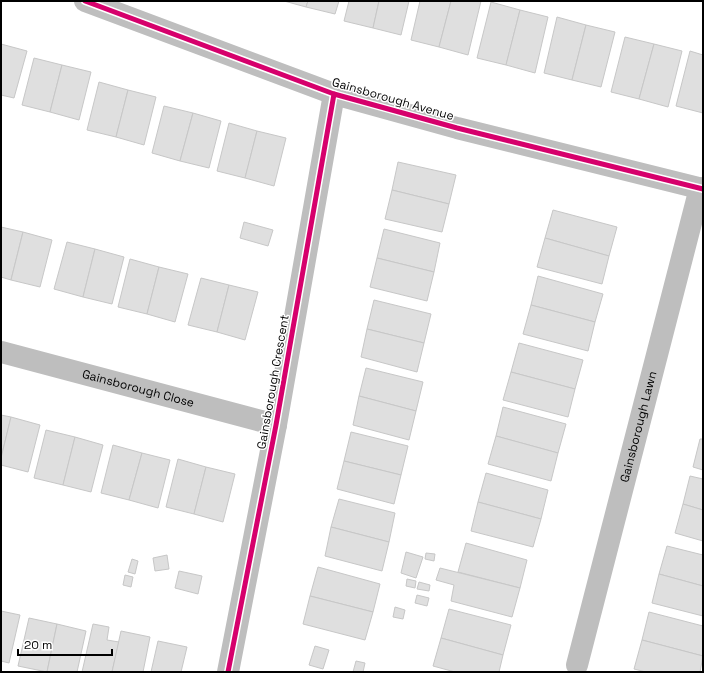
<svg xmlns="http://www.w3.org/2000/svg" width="704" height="673" font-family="'Space Grotesk',sans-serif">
<rect width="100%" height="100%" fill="#fff"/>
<g fill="#dfdfdf" stroke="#c7c7c7">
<polygon points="284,1 308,1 306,7"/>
<polygon points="308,1 339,1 335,14 306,7"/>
<polygon points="349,1 379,1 373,28 344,21"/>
<polygon points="379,1 409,1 401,35 373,28"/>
<polygon points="420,1 451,1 439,47 411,40"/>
<polygon points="451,1 481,1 468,55 439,47"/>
<polygon points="491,2 520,10 506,65 477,58"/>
<polygon points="520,10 548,17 535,73 506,65"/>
<polygon points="557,17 586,25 572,80 544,73"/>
<polygon points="586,25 615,32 601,87 572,80"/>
<polygon points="625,37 654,44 639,99 611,92"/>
<polygon points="1,44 27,51 14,98 1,95"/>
<polygon points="654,44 682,51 668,107 639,99"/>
<polygon points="690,51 703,55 703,113 676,106"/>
<polygon points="34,58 62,65 50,112 22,105"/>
<polygon points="62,65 91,72 79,120 50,112"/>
<polygon points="99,82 128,90 116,137 87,130"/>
<polygon points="128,90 156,97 144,145 116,137"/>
<polygon points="164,106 193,113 180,161 152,153"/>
<polygon points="193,113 221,121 209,168 180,161"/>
<polygon points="229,123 257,131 245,178 217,171"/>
<polygon points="257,131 286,138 274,186 245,178"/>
<polygon points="398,162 456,175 449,204 392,190"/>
<polygon points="392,190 449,204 442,232 385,219"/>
<polygon points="553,210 617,227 609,256 545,238"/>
<polygon points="244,222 273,230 268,246 240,238"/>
<polygon points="1,227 23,232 11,280 1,277"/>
<polygon points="384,229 440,243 434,272 377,258"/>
<polygon points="23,232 52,240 40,287 11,280"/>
<polygon points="545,238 609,256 602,284 537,267"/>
<polygon points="67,242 95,249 83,297 54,289"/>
<polygon points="95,249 124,257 112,304 83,297"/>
<polygon points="377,258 434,272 427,301 370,287"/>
<polygon points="130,259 159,267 147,314 118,307"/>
<polygon points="159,267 188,274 175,322 147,314"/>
<polygon points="538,276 603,294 595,322 531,305"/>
<polygon points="201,278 229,285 217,332 188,325"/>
<polygon points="229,285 258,292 245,340 217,332"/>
<polygon points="374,300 431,314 424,343 367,329"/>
<polygon points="531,305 595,322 588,351 523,334"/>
<polygon points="367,329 424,343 417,372 361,357"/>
<polygon points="519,343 583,360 575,389 511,372"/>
<polygon points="366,368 423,382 416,411 359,396"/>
<polygon points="511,372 575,389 568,417 503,400"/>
<polygon points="359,396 416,411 409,440 353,425"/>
<polygon points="503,407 566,424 558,453 496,436"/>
<polygon points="1,415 11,417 1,458"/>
<polygon points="11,417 40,425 28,472 1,465 1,458"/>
<polygon points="46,430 75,437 63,485 34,478"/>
<polygon points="351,432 408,446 401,475 344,461"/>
<polygon points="496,436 558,453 551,481 488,464"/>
<polygon points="75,437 103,445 91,492 63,485"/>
<polygon points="700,439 703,439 703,470 693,467"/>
<polygon points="113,445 142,453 129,500 101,493"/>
<polygon points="142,453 170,460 158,508 129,500"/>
<polygon points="178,459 206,467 194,514 166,507"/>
<polygon points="344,461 401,475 394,504 337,489"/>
<polygon points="206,467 235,474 223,522 194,514"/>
<polygon points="486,473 548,490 541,519 478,502"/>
<polygon points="690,476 703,479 703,510 683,504"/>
<polygon points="339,499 395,513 389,542 331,527"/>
<polygon points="478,502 541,519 533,547 471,531"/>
<polygon points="683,504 703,510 703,541 675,533"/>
<polygon points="331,527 389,542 382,571 325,556"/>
<polygon points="466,543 527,560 520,588 458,572"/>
<polygon points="667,546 703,555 703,586 659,574"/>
<polygon points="406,552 423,557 416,578 401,573"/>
<polygon points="426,553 435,554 434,561 425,559"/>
<polygon points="167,555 169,569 155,571 153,558"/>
<polygon points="132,559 138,561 135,574 128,572"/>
<polygon points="318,567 380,584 373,612 310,596"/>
<polygon points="440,568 520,588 512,617 451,601 454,585 436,580"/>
<polygon points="179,571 202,576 198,594 175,588"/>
<polygon points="659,574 703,586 703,616 652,603"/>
<polygon points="125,575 133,577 131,587 123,585"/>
<polygon points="407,579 416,581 415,588 406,586"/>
<polygon points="419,582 430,585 429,591 417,589"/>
<polygon points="417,595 429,598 427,606 415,603"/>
<polygon points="310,596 373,612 365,640 303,624"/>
<polygon points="395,607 405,610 403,619 393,617"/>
<polygon points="449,609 511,625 503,655 441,638"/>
<polygon points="1,611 20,615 9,663 1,661"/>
<polygon points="649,612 703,626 703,656 642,640"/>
<polygon points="29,618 57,624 47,672 18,666"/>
<polygon points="57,624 86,631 77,672 47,672"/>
<polygon points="93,624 109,627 107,640 119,642 112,672 82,672"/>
<polygon points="121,631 150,637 143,672 112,672"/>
<polygon points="441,638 503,655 499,672 455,672 433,666"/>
<polygon points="642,640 703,656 700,672 646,672 634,669"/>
<polygon points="158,641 187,647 181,672 151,672"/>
<polygon points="315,646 329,650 323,669 309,665"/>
<polygon points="356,661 365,663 363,672 353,672"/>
</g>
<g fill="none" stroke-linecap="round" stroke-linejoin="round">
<g stroke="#bebebe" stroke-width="22">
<polyline points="85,1 334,94 457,128 703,189"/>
<path id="s1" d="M1 352 276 425"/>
<path id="s2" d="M577 665 700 188"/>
<polyline points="228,672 276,425 334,94"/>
</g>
<defs>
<g id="cycleway">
<polyline points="85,1 334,94 457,128 703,189"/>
<polyline points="228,672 276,425 334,94"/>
</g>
</defs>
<use href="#cycleway" stroke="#fff" stroke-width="8"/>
<use href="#cycleway" stroke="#d6006c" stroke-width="5"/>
</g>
<g text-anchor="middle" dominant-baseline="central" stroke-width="3" stroke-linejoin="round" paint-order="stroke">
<g font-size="12" fill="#000" stroke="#fff">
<text transform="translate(393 99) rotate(16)">Gainsborough Avenue</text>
<text transform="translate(273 382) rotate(-80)">Gainsborough Crescent</text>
<text stroke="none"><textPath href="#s1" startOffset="142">Gainsborough Close</textPath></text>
<text stroke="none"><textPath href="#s2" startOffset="246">Gainsborough Lawn</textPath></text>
</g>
</g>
<rect width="704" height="673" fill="none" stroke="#000000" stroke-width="4"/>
<path d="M18 649v6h94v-6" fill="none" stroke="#000000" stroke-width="2"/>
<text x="24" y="649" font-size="12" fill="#000000" stroke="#ffffff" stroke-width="3" paint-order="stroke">20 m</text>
</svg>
